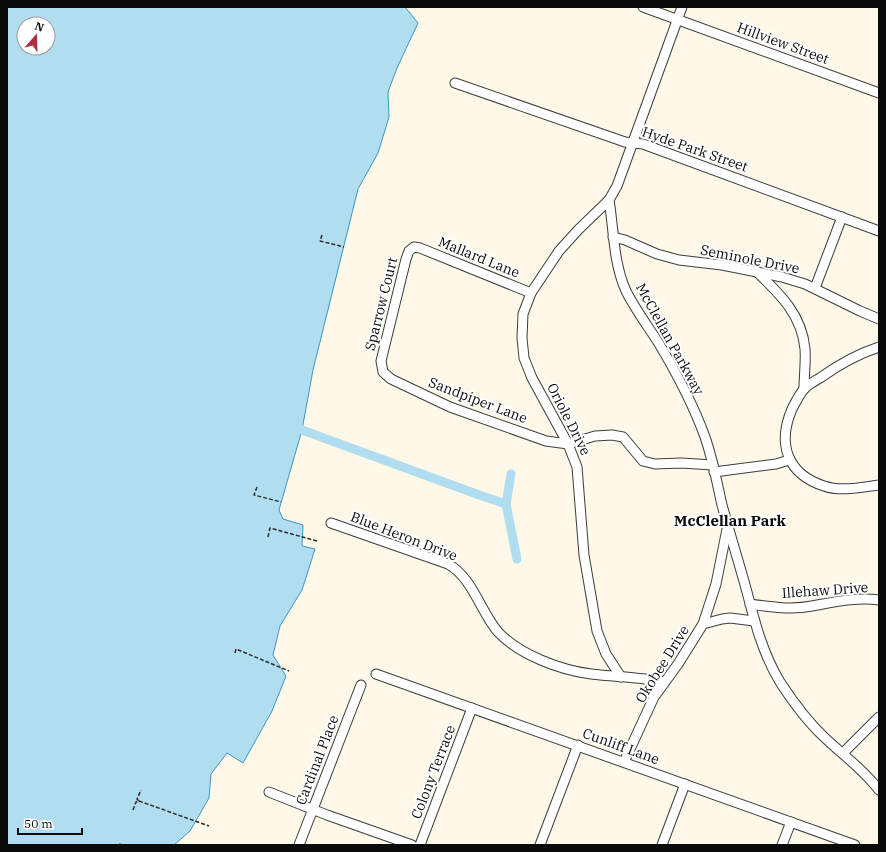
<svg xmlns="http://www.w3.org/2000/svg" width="886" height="852" font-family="'IBM Plex Serif',serif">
<rect width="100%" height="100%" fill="#fdf8e8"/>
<path fill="#b1ddf0" stroke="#3e96c1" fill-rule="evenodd" d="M7 7H405L418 23 397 68 388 92 389 117 378 153 358 189 313 370 302 430 279 510 283 519 303 525 302 546 315 549 302 590 280 626 273 655 286 676 272 711 243 763 227 753 211 774 209 798 190 831 174 845H7ZM24 24H48V48H24Z"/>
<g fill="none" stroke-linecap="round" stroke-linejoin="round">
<g stroke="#b1ddf0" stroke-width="9">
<polyline points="302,430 482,496 506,504"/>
<polyline points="511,474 506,504 517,559"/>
</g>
<defs>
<g id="minor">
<polyline points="643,7 879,93"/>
<path d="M682 7 617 186 609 200C614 230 613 262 626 291 635 309 647 325 658 342 676 372 693 404 705 437 713 460 717 483 722 505 730 534 739 563 747 592 755 623 763 654 780 682 793 702 807 721 824 737 843 755 863 769 879 790"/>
<polyline points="455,83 625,142 643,144 879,231"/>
<polyline points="609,200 578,230 559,251 531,293 523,314 522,338 524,358 532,378 568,444 577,467 584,555 597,631 606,654 621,677"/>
<polyline points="613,237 625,240 657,254 679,260 722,265 782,277 805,284 860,311 879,319"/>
<path d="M757 272C780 294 802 315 805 349 806 362 804 375 804 389"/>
<polyline points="815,288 842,217"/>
<polyline points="531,293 420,248 414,247 409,251 406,259 381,361 383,372 391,379 450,407 546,441 568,444 595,436 612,435 623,437 643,461 655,464 681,463 713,465"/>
<path d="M879 347C858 354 838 365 820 378 815 381 809 384 805 388 800 393 795 403 792 409 777 444 787 474 824 486 841 492 862 487 879 485"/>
<polyline points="714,472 776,464 789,460"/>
<path d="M331 523 448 564C473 578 480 611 498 632 520 655 560 670 591 674 616 677 640 677 664 682"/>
<path d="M750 604C771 607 791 610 812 606 835 602 856 597 879 600"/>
<polyline points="703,624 716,584 728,524"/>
<polyline points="376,674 855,845"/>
<polyline points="843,753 879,717"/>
<polyline points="624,762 654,697 678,664 703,624 722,619 730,618 754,621"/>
<polyline points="269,792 327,815 412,845"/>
<polyline points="299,845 361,685"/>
<polyline points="420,845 472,708"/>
<polyline points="540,845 578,745"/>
<polyline points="662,845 685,784"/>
<polyline points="782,845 791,822"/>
</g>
</defs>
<use href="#minor" stroke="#3d3d3d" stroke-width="11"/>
<g stroke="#2c2c2c" stroke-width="1.5" stroke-dasharray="4 2" stroke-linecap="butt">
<polyline points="322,235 320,241 344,247"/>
<polyline points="257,487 254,495 281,502"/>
<polyline points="268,537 270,528 317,541"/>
<polyline points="235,653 236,649 289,671"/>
<polyline points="139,801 209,826"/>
<polyline points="133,810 136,802 139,801 137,799 141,790"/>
<polyline points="119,844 122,845"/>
</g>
<use href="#minor" stroke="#fff" stroke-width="9"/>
</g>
<g text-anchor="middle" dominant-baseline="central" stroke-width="4" stroke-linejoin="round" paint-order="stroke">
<g font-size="14" fill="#0a0a0a" stroke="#fff">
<text transform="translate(783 43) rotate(20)">Hillview Street</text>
<text transform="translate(695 149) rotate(19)">Hyde Park Street</text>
<text transform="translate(479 257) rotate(22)">Mallard Lane</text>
<text transform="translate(750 259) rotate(11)">Seminole Drive</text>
<text transform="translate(381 304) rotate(-76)">Sparrow Court</text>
<text transform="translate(670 339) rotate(61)">McClellan Parkway</text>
<text transform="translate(478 400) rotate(21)">Sandpiper Lane</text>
<text transform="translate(569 419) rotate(63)">Oriole Drive</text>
<text transform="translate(404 536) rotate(21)">Blue Heron Drive</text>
<text transform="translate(825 590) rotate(-4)">Illehaw Drive</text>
<text transform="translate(662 664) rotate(-58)">Okobee Drive</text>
<text transform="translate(621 746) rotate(20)">Cunliff Lane</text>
<text transform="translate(317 760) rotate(-69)">Cardinal Place</text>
<text transform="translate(433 772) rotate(-69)">Colony Terrace</text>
</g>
<g font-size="15" font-weight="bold" fill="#0a0a0a" stroke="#fff">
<text x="730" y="520">McClellan Park</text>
</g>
</g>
<rect width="886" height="852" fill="none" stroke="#0a0a0a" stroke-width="16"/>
<g transform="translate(36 36) rotate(20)"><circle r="19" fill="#ffffff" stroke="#9d9d9d"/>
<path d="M0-3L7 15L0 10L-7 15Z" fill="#ad2e3d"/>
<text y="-6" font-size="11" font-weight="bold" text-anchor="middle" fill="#0a0a0a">N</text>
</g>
<path d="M18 828v6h64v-6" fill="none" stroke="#0a0a0a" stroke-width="2"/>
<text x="24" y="828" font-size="12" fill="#0a0a0a" stroke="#ffffff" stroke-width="3" paint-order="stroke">50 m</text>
</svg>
